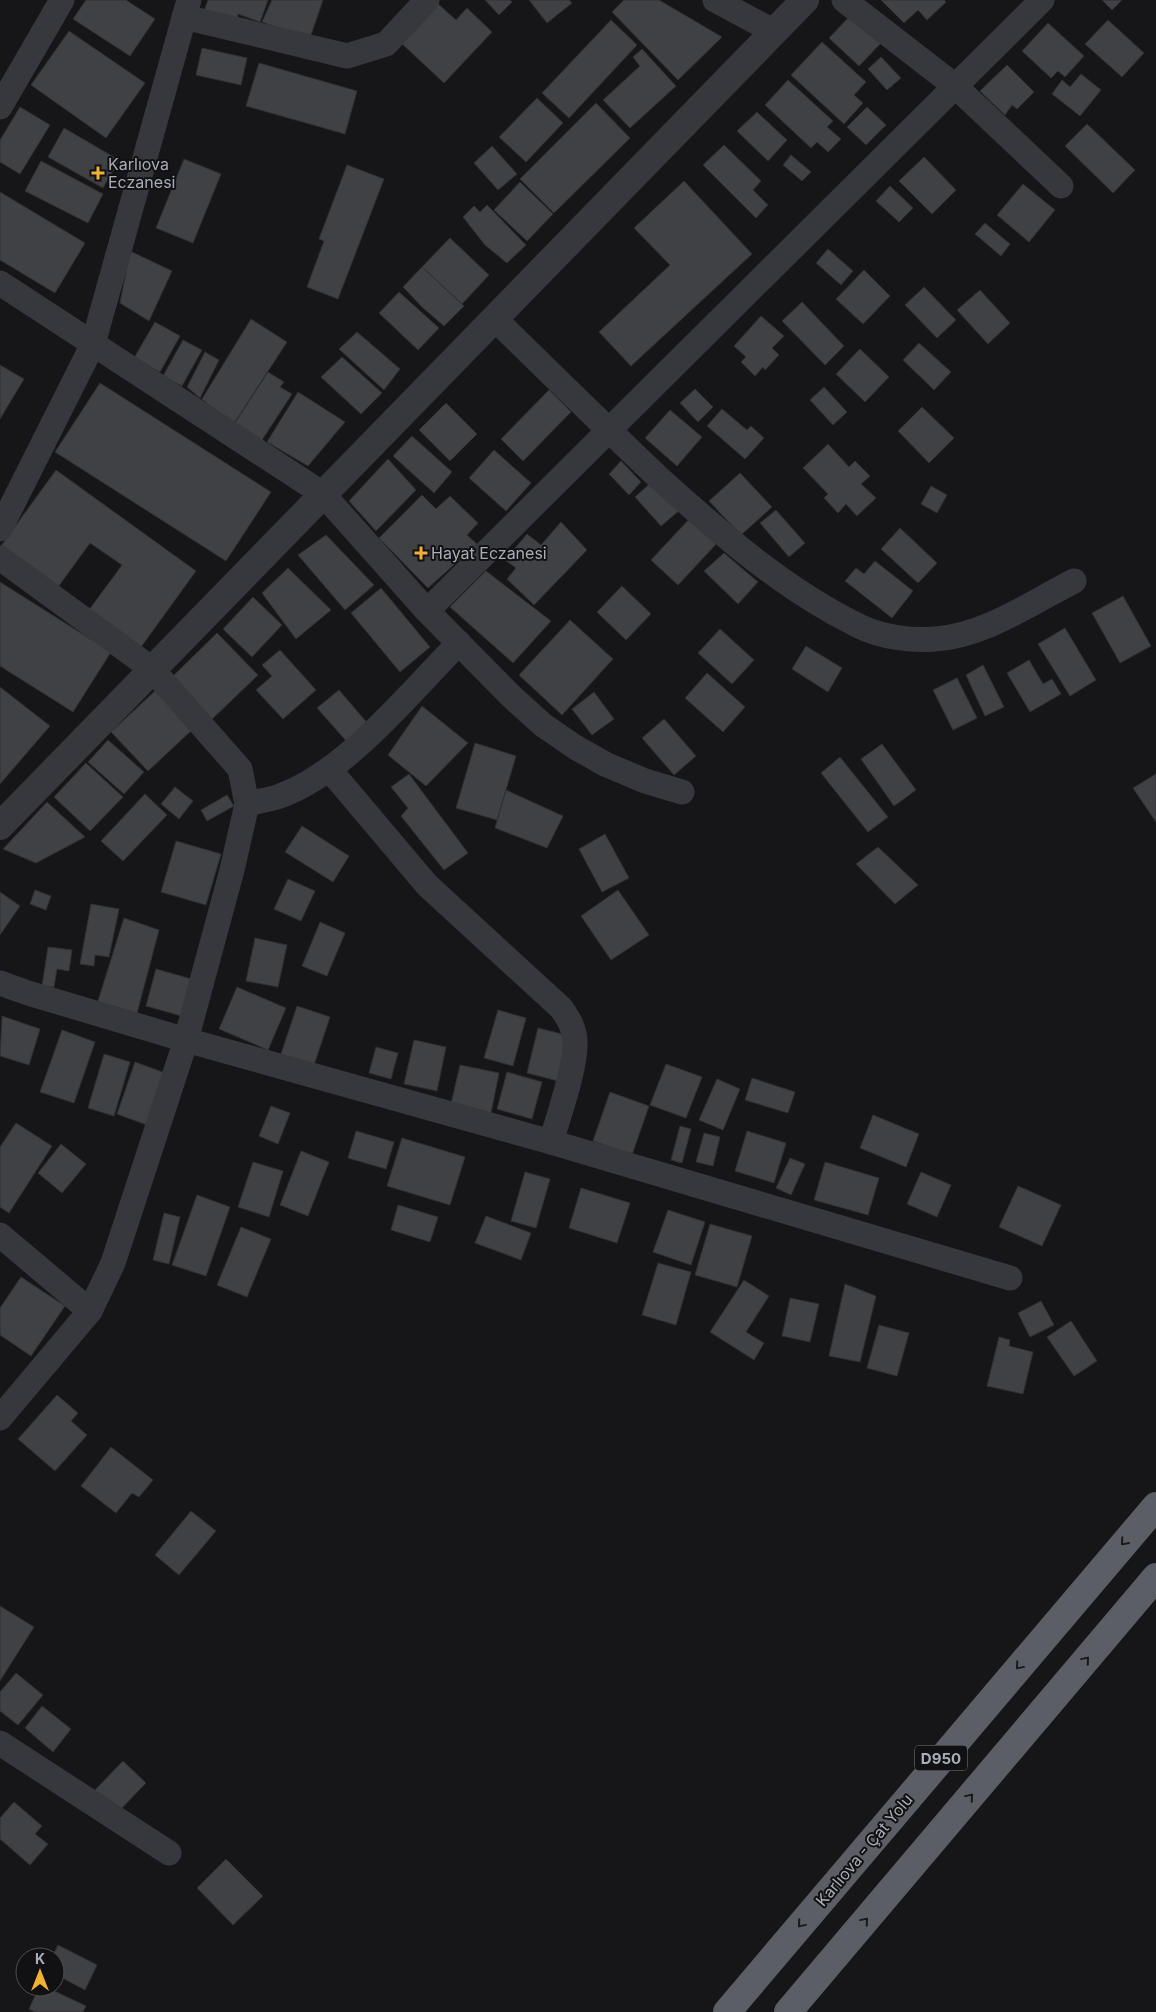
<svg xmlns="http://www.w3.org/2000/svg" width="1156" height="2012" font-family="Inter,sans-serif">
<rect width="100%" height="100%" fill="#161618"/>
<g fill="#404145" stroke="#303034">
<polygon points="86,0 126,0 155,19 130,56 73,19"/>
<polygon points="208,0 268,0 260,22 238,14 236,23 203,14"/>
<polygon points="272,0 323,0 310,38 262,22"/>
<polygon points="485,0 510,0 512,2 499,15"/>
<polygon points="529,0 569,0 572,3 547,23"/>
<polygon points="624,0 659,0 722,37 678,80 612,12"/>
<polygon points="881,0 944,0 946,2 927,20 918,10 904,23"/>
<polygon points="1102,0 1122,0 1112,10"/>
<polygon points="436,2 456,20 467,8 492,32 444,83 399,41"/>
<polygon points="851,15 881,43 859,66 829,38"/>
<polygon points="611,20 637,45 569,118 542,93"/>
<polygon points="1108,20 1144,53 1122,77 1085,44"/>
<polygon points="1048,23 1084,56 1065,77 1058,71 1051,78 1022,51"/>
<polygon points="69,31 145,83 106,138 31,85"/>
<polygon points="822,42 866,82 854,95 863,103 844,124 791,75"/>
<polygon points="202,48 247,58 241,85 196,75"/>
<polygon points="642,49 676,86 630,128 603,100 640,66 633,57"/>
<polygon points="881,57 901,78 887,90 868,69"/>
<polygon points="259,63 357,91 345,134 246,106"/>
<polygon points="1007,65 1034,92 1017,109 1012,105 1005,115 980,91"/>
<polygon points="1081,74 1101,90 1080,116 1052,94 1062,80 1070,87"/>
<polygon points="788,80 833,121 827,127 841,139 828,152 817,142 811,148 765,105"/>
<polygon points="537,98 563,123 526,162 499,137"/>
<polygon points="596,103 630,138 554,213 520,179"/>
<polygon points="20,107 50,125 20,174 0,162 0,140"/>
<polygon points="867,107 886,125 866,145 847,127"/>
<polygon points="757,112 787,140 768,161 737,131"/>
<polygon points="1087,124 1135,170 1113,193 1065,146"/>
<polygon points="64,128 119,160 103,188 48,157"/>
<polygon points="724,145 761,181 753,190 768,205 756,218 703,165"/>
<polygon points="492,146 517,174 498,190 474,163"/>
<polygon points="791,155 811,172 802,181 783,165"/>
<polygon points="924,157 956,190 932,214 899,181"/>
<polygon points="184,159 221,174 193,243 156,228"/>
<polygon points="41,161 103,194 88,223 25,191"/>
<polygon points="347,165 384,179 338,299 307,287 324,241 319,239"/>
<polygon points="684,181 752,254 631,366 599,332 670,265 634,228"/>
<polygon points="520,182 553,214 527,241 494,210"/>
<polygon points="1023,184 1055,210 1029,242 997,215"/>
<polygon points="890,186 913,208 899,222 876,201"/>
<polygon points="0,192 85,243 55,293 0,260"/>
<polygon points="487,205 526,245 507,263 485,245 463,217 474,206 480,212"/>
<polygon points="985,223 1010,244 1001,256 975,234"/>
<polygon points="450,238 489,275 462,304 422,267"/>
<polygon points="828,249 853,271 841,285 816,263"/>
<polygon points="130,251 172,271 149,321 120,303"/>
<polygon points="422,267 464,306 444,326 422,307 403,287"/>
<polygon points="864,270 890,296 863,324 836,299"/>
<polygon points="924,287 956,320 937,338 905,305"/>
<polygon points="980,290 1010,323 988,344 957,310"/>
<polygon points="399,292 439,328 418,350 379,313"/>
<polygon points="802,302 844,346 825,365 782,321"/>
<polygon points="761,316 784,336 772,348 779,355 765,370 763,367 755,376 741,362 746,357 734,346"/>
<polygon points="251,319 287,342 233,425 202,399"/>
<polygon points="155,322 180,336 160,372 134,358"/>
<polygon points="357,332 400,369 384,390 339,349"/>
<polygon points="183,340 202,350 182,386 163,376"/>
<polygon points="919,343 951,372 934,390 903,360"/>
<polygon points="860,349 889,377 865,402 836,374"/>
<polygon points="205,352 219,360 200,398 187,387"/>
<polygon points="342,357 382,393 361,414 321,377"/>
<polygon points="0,365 24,379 0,419"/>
<polygon points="268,372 284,382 280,387 292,394 260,443 233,426"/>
<polygon points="100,383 271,492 226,561 55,452"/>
<polygon points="824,387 847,412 833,425 810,400"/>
<polygon points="695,389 713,407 698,422 680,403"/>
<polygon points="549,390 571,412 523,461 501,439"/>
<polygon points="298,392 345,422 308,466 267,442"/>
<polygon points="446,403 477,434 450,461 419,430"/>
<polygon points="922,407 954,438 929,463 898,431"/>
<polygon points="722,409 747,430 751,426 764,438 745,459 707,426"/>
<polygon points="670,410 702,437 677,466 645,438"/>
<polygon points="412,436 452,472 434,493 393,456"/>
<polygon points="828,444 849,467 855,461 870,476 861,484 876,498 857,516 846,504 838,513 824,498 828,494 803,468"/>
<polygon points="494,450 531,483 506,511 469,478"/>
<polygon points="388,459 416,490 376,531 349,501"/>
<polygon points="621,461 641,482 629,495 609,474"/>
<polygon points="56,470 196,571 141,647 89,610 122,565 90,543 58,587 1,546"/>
<polygon points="740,473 772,507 741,535 709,501"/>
<polygon points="655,479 681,509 661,526 635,497"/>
<polygon points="931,486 947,495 937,513 921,504"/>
<polygon points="422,495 436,509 450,496 478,523 467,535 477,544 428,588 379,538"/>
<polygon points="776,510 805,543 789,557 760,523"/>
<polygon points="693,515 720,540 678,585 651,560"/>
<polygon points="561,522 587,550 534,605 507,579 516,568 505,560 527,534 541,545"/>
<polygon points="900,528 937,563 918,583 881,549"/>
<polygon points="326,535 374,585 345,610 298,555"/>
<polygon points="724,553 758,582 738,604 704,571"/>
<polygon points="875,561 913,591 892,618 845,581 856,568 864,574"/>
<polygon points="288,568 331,610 296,639 262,593"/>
<polygon points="486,571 551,621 513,663 450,607"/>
<polygon points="0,582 111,652 73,712 0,666"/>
<polygon points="622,586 651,614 626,640 597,612"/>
<polygon points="381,588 430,647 400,672 351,613"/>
<polygon points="1123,596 1151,646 1120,663 1092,613"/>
<polygon points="253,597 282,625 252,657 223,629"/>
<polygon points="570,620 613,659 562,715 519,675"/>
<polygon points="1065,628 1096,680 1070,696 1038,644"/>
<polygon points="720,629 754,660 732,684 698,653"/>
<polygon points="217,633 258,675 208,723 167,682"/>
<polygon points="806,646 842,668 828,692 792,669"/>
<polygon points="280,650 316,690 283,719 256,690 272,676 262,665"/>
<polygon points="1029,660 1043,684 1052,679 1061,694 1030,712 1007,673"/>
<polygon points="983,665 1004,707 985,716 966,675"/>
<polygon points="707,673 745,707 723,732 685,698"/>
<polygon points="957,678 977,718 953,730 933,690"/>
<polygon points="0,687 50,726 0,784"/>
<polygon points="339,690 369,725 348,743 317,708"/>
<polygon points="155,691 192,730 148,771 111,732"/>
<polygon points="594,692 614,719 592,735 572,709"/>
<polygon points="422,706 468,743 426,786 388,755"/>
<polygon points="664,719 696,756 674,775 642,738"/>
<polygon points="108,740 144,772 124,794 88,762"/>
<polygon points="475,743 516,756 497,820 456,808"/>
<polygon points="882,744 916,790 894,806 861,759"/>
<polygon points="840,757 888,817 868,832 821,773"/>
<polygon points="86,763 123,797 90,831 54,797"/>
<polygon points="409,774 468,853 444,870 401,816 408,808 391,787"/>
<polygon points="1156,774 1156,822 1133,788"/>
<polygon points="175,787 193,801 179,819 161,804"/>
<polygon points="506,790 563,816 547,848 495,828"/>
<polygon points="145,794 167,815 123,861 101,841"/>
<polygon points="227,795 234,806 207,821 201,810"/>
<polygon points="47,802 85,837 36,863 3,849"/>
<polygon points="302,826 349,856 333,882 285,852"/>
<polygon points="605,834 629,878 602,892 579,849"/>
<polygon points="176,841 221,854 206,905 161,892"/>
<polygon points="878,847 918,885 895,904 856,864"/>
<polygon points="288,879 315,891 301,921 274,909"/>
<polygon points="35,890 51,896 46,910 30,904"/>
<polygon points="618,890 649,935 611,960 581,916"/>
<polygon points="0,892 20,906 0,935"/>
<polygon points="91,904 119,909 109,957 95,955 94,966 80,964"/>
<polygon points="124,918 159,930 136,1017 97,1004"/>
<polygon points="320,922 345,933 327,976 302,966"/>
<polygon points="255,938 287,945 278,987 246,981"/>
<polygon points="48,947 72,950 69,971 57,969 54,987 42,986"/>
<polygon points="156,969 195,980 185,1017 146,1006"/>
<polygon points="237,987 286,1008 268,1050 219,1029"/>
<polygon points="297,1006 330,1017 314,1065 281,1054"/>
<polygon points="498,1010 526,1018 513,1066 484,1058"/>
<polygon points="2,1016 40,1029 29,1065 0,1056"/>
<polygon points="538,1028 570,1036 558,1081 527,1073"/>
<polygon points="62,1030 95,1042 74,1103 40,1092"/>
<polygon points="414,1040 446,1047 437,1091 404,1084"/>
<polygon points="376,1047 398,1053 391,1079 369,1073"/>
<polygon points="104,1054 130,1062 114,1116 88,1108"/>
<polygon points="135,1062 165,1073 147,1125 117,1114"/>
<polygon points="666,1064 702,1077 686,1118 650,1105"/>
<polygon points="460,1065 499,1073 491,1113 451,1104"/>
<polygon points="507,1072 542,1082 532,1119 497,1109"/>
<polygon points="752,1078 795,1092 788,1113 745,1100"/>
<polygon points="717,1079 740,1089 723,1130 699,1120"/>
<polygon points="610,1092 649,1106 632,1155 593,1141"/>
<polygon points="271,1106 290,1113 278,1144 259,1136"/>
<polygon points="873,1115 919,1134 906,1167 860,1148"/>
<polygon points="16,1123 52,1146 9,1213 0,1207 0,1147"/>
<polygon points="680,1126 691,1129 682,1163 671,1160"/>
<polygon points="356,1131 394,1142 386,1169 348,1158"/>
<polygon points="747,1131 786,1143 774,1183 735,1171"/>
<polygon points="704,1133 720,1137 713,1166 696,1162"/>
<polygon points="402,1138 465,1157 450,1205 387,1186"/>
<polygon points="61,1144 86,1164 62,1193 38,1173"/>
<polygon points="301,1151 329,1162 308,1216 280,1205"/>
<polygon points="790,1158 805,1164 791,1195 776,1188"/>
<polygon points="253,1162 283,1171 269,1217 238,1207"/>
<polygon points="825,1162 879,1178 868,1215 814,1200"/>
<polygon points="525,1172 550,1179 536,1228 511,1221"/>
<polygon points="921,1172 951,1185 937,1217 907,1204"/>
<polygon points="1018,1186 1061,1205 1042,1246 999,1227"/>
<polygon points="581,1188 630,1203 617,1243 569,1228"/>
<polygon points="197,1195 230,1207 206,1276 172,1265"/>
<polygon points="398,1205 438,1217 430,1242 391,1230"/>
<polygon points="668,1210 705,1222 691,1265 653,1252"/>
<polygon points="164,1213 180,1217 169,1264 153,1260"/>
<polygon points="486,1216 531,1233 521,1260 475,1243"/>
<polygon points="710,1224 752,1236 737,1287 695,1275"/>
<polygon points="241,1227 271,1239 247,1297 217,1285"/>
<polygon points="658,1263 691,1272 676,1325 642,1315"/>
<polygon points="21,1277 65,1306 31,1356 0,1335 0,1308"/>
<polygon points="744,1280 769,1296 746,1332 764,1343 754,1360 710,1332"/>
<polygon points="845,1284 876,1296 860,1362 829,1356"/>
<polygon points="790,1298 819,1304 810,1342 782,1336"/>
<polygon points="1041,1301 1054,1325 1030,1337 1018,1313"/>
<polygon points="1071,1321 1097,1361 1074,1376 1047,1337"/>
<polygon points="879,1325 909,1333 897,1376 867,1368"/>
<polygon points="999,1337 1010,1340 1009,1346 1033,1352 1023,1394 987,1386"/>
<polygon points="57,1395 78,1413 71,1421 87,1435 55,1471 18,1439"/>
<polygon points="111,1447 153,1480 139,1497 132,1493 116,1513 81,1486"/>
<polygon points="191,1511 216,1531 179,1575 155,1555"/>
<polygon points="0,1606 34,1627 0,1681"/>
<polygon points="16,1673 43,1695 18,1725 0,1711 0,1692"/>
<polygon points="42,1706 71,1729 53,1752 25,1728"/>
<polygon points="123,1761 146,1783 117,1813 94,1791"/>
<polygon points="14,1802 42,1826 35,1834 48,1844 30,1865 0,1839 0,1818"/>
<polygon points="226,1859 263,1896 233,1925 197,1888"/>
<polygon points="58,1945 97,1965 85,1990 55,1974 55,1957 52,1957"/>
<polygon points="39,1987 46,1987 86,2006 83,2012 35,2012 29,2009"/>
</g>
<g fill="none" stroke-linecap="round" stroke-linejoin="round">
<g stroke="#37383d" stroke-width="25">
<polyline points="715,0 773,31"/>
<polyline points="844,0 955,86 1061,186"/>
<polyline points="184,17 347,56 386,44 427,0"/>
<polyline points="0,107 62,0"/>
<polyline points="0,283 323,494 427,611 512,697 543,725 575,747 605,764 645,781 682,792"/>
<path d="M494 318C549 372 604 426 660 479 721 534 786 591 861 627 882 637 911 641 935 639 984 636 1031 603 1074 581"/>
<polyline points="0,529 93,344 189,0"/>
<polyline points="0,558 152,669 240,769 247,804 232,870 186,1040 113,1263 90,1311 0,1418"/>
<polyline points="427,611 1042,0"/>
<path d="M329 769 427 885 561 1008C569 1019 575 1029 575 1043 576 1067 558 1118 551 1142"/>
<path d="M247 804C258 801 270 800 280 796 348 771 409 693 459 643"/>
<polyline points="0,983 28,993 186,1040 551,1142 1010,1278"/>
<polyline points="0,1235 90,1311"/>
<polyline points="0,1743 169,1853"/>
</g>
<polyline stroke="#37383d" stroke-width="28" points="0,826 805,0"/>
<g stroke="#5b5e65" stroke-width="28">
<polyline points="727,2012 1156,1506"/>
<polyline points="788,2012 1156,1577"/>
</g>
</g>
<defs><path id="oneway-chevron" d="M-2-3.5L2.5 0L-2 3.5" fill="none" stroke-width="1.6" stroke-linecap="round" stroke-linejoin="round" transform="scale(1.25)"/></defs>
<g stroke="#18191b">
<use href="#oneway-chevron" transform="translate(1124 1542) rotate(131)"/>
<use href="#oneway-chevron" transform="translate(1086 1660) rotate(-50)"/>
<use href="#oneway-chevron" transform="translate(1019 1666) rotate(130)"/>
<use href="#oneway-chevron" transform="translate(970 1797) rotate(-50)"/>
<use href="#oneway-chevron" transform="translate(865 1921) rotate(-50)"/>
<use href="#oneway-chevron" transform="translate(801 1924) rotate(130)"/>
</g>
<g fill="#f2b134" stroke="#111113" stroke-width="2">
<path d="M95.5 165.5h5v5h5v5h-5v5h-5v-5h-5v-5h5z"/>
<path d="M418.5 545.5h5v5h5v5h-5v5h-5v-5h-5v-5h5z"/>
</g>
<g text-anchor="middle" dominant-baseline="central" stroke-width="4" stroke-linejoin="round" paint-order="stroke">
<rect fill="#111113" stroke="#7b7e86" stroke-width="1" x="915" y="1745.5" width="52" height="25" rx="4"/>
<g font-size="15" font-weight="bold" fill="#a8adb8">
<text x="941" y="1758">D950</text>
</g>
<g font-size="16" fill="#a8adb8" stroke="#111113" text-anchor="start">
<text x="108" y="164">Karlıova<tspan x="108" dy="18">Eczanesi</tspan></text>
<text x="431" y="553">Hayat Eczanesi</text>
</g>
<g font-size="16" fill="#a8adb8" stroke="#111113">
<text transform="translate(864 1850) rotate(-50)">Karlıova - Çat Yolu</text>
</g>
</g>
<g transform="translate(40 1972)"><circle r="24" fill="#111113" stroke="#4d4f55"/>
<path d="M0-4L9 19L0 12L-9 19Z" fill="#f2b134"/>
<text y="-8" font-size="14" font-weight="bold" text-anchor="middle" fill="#a8adb8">K</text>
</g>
</svg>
